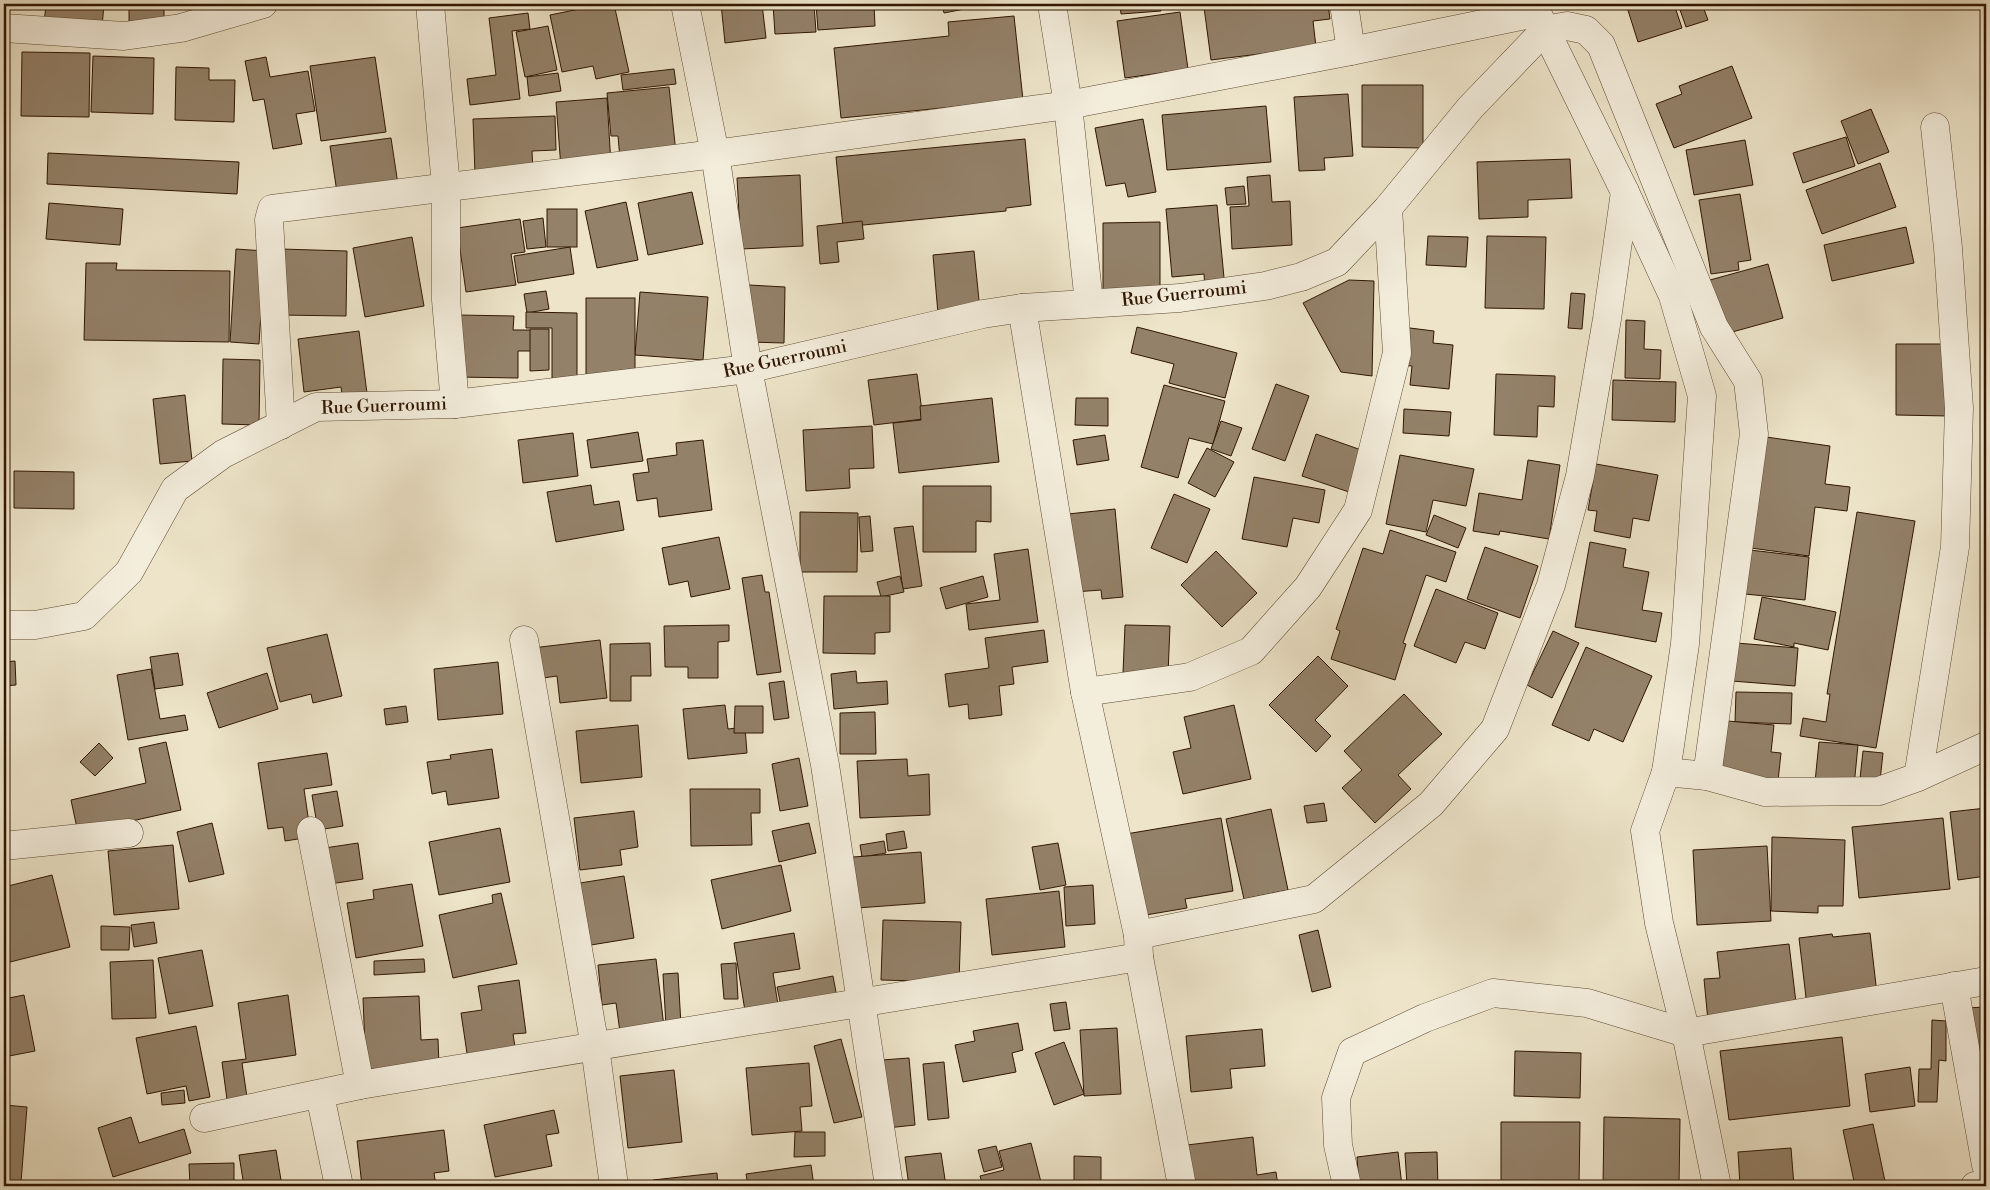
<svg xmlns="http://www.w3.org/2000/svg" width="1990" height="1190" font-family="'Libre Bodoni',serif">
<rect width="100%" height="100%" fill="#ede4c9"/>
<filter id="stains"><feTurbulence type="fractalNoise" baseFrequency=".004" numOctaves="4"/><feColorMatrix values="0 0 0 0 .2 0 0 0 0 .09 0 0 0 0 .02 0 0 0 .5 -.17"/></filter>
<radialGradient id="worn" r=".72"><stop offset=".6" stop-color="#630" stop-opacity="0"/><stop offset="1" stop-color="#630" stop-opacity=".3"/></radialGradient>
<g fill="#938169" stroke="#311601">
<polygon points="26,4 104,4 102,27 44,22 46,6"/>
<polygon points="122,4 164,4 164,29 129,29 129,4"/>
<polygon points="604,4 614,4 629,72 596,79 593,66 562,72 550,15"/>
<polygon points="721,4 762,4 766,38 725,43"/>
<polygon points="773,4 814,4 816,32 775,34"/>
<polygon points="816,4 874,4 875,26 818,30"/>
<polygon points="942,4 990,4 944,13"/>
<polygon points="1120,4 1160,4 1161,11 1121,14"/>
<polygon points="1236,4 1328,4 1330,19 1313,21 1316,47 1211,60 1204,7"/>
<polygon points="1626,4 1674,4 1682,28 1638,42"/>
<polygon points="1678,4 1702,4 1708,20 1686,27"/>
<polygon points="1180,12 1188,69 1125,78 1117,21"/>
<polygon points="528,13 530,29 512,31 520,99 470,105 467,79 496,75 489,18"/>
<polygon points="1014,16 1023,100 841,118 834,48 949,36 948,22"/>
<polygon points="548,26 557,70 525,77 516,32"/>
<polygon points="22,52 90,53 89,117 21,116"/>
<polygon points="93,56 154,58 153,114 91,112"/>
<polygon points="266,57 270,77 308,71 315,111 296,114 302,144 273,149 264,99 253,101 245,61"/>
<polygon points="375,57 386,132 321,141 310,66"/>
<polygon points="1732,66 1752,118 1674,148 1656,104 1682,94 1679,86"/>
<polygon points="176,67 209,68 209,80 235,80 234,122 175,120"/>
<polygon points="674,69 676,84 623,90 621,75"/>
<polygon points="558,73 561,91 529,96 527,77"/>
<polygon points="1362,85 1423,85 1423,148 1362,147"/>
<polygon points="669,87 676,153 620,159 618,136 611,136 607,93"/>
<polygon points="1348,94 1353,156 1324,158 1325,170 1299,171 1294,97"/>
<polygon points="607,98 611,165 561,168 556,102"/>
<polygon points="4,100 9,100 7,163 4,163"/>
<polygon points="1266,106 1271,162 1167,170 1162,115"/>
<polygon points="1871,109 1889,152 1858,164 1841,121"/>
<polygon points="555,116 556,150 532,151 533,172 475,174 473,119"/>
<polygon points="1143,119 1156,192 1128,197 1125,183 1106,186 1095,128"/>
<polygon points="1846,137 1855,166 1803,183 1793,153"/>
<polygon points="391,138 399,191 338,199 330,146"/>
<polygon points="1025,139 1031,205 1006,208 1006,211 843,227 836,157"/>
<polygon points="1745,140 1753,185 1694,195 1686,150"/>
<polygon points="48,153 239,162 237,194 47,184"/>
<polygon points="1570,159 1572,198 1528,200 1528,217 1479,219 1477,162"/>
<polygon points="1880,163 1896,207 1822,234 1806,190"/>
<polygon points="800,175 803,246 741,249 737,178"/>
<polygon points="1270,175 1272,202 1290,201 1292,245 1232,249 1230,207 1249,206 1247,177"/>
<polygon points="1244,186 1246,204 1227,205 1225,188"/>
<polygon points="692,192 703,244 648,255 638,203"/>
<polygon points="1740,194 1751,260 1738,262 1739,270 1711,274 1699,200"/>
<polygon points="626,202 638,260 597,268 585,211"/>
<polygon points="49,203 123,209 120,245 46,239"/>
<polygon points="1217,205 1225,288 1205,289 1204,274 1172,277 1166,209"/>
<rect x="547" y="209" width="30" height="38"/>
<polygon points="543,218 546,247 527,249 523,221"/>
<polygon points="520,219 525,252 511,254 516,285 466,292 457,228"/>
<polygon points="862,221 864,239 837,242 839,262 820,264 817,226"/>
<polygon points="1160,222 1160,294 1103,294 1103,223"/>
<polygon points="1906,227 1914,263 1832,281 1824,245"/>
<polygon points="1428,236 1468,237 1466,267 1426,265"/>
<polygon points="1487,236 1546,237 1544,309 1485,308"/>
<polygon points="412,237 424,306 365,317 353,248"/>
<polygon points="570,247 574,274 518,283 514,256"/>
<polygon points="236,249 265,251 259,344 230,342"/>
<polygon points="281,249 347,251 346,316 280,315"/>
<polygon points="974,251 980,310 938,314 933,255"/>
<polygon points="86,263 117,263 116,270 230,271 229,342 84,340"/>
<polygon points="1768,264 1783,318 1725,334 1710,280"/>
<polygon points="1349,280 1374,281 1372,376 1341,372 1303,303"/>
<polygon points="749,285 785,287 784,343 748,342"/>
<polygon points="546,291 549,309 527,313 524,294"/>
<polygon points="640,292 708,297 703,360 635,355"/>
<polygon points="1571,293 1585,294 1582,329 1568,328"/>
<rect x="586" y="298" width="49" height="79"/>
<polygon points="526,312 577,313 577,388 552,388 552,328 526,328"/>
<polygon points="458,315 514,316 513,330 532,330 532,351 518,351 518,378 456,377"/>
<polygon points="1626,320 1645,321 1644,349 1661,350 1660,379 1625,378"/>
<polygon points="1137,327 1237,353 1225,398 1169,383 1174,364 1131,353"/>
<polygon points="1402,327 1434,331 1433,343 1453,345 1449,389 1410,385 1412,366 1397,365"/>
<polygon points="530,329 549,329 549,370 530,371"/>
<polygon points="359,331 368,401 343,403 341,387 304,392 298,339"/>
<polygon points="1896,344 1950,344 1949,416 1896,415"/>
<polygon points="223,359 260,360 259,425 222,424"/>
<polygon points="917,374 923,419 874,425 868,380"/>
<polygon points="1496,374 1555,376 1554,407 1538,406 1537,437 1494,435"/>
<polygon points="1613,380 1676,382 1675,422 1612,420"/>
<polygon points="1276,384 1309,396 1285,461 1252,449"/>
<polygon points="1164,385 1225,401 1213,444 1189,438 1178,478 1141,467"/>
<polygon points="185,395 192,461 160,464 153,399"/>
<polygon points="992,398 999,462 899,473 893,423 921,420 920,406"/>
<polygon points="1076,398 1108,398 1108,426 1075,425"/>
<polygon points="1404,409 1451,412 1449,436 1403,433"/>
<polygon points="1221,421 1242,428 1231,456 1211,449"/>
<polygon points="872,426 874,468 849,469 850,488 806,491 803,430"/>
<polygon points="638,432 643,461 591,468 587,440"/>
<polygon points="573,433 578,476 523,483 518,440"/>
<polygon points="1316,434 1364,451 1349,492 1302,476"/>
<polygon points="1105,435 1109,460 1077,465 1073,440"/>
<polygon points="1766,437 1830,446 1825,484 1850,487 1847,511 1815,507 1809,556 1751,548"/>
<polygon points="703,440 712,510 659,517 657,498 637,501 633,474 649,472 647,459 677,455 676,443"/>
<polygon points="1207,448 1234,462 1215,497 1188,483"/>
<polygon points="1400,455 1474,469 1466,506 1433,500 1426,532 1386,524"/>
<polygon points="1528,460 1560,465 1549,539 1500,531 1499,535 1473,531 1479,493 1522,500"/>
<polygon points="1596,464 1658,475 1649,521 1633,518 1630,538 1594,531 1597,511 1588,510"/>
<polygon points="14,471 74,472 74,509 14,508"/>
<polygon points="1254,477 1325,490 1319,523 1293,518 1287,547 1242,539"/>
<polygon points="591,485 594,505 619,501 624,530 556,542 547,492"/>
<polygon points="923,486 991,486 991,522 976,521 976,552 923,552"/>
<polygon points="1174,494 1210,509 1187,563 1151,548"/>
<polygon points="1115,509 1123,597 1102,599 1101,590 1074,592 1068,514"/>
<polygon points="800,512 858,513 857,572 800,572"/>
<polygon points="1857,512 1915,521 1876,748 1800,736 1803,718 1826,722 1830,694 1827,694"/>
<polygon points="1434,515 1466,528 1458,548 1426,535"/>
<polygon points="870,516 873,551 861,552 859,517"/>
<polygon points="913,526 922,586 903,589 894,528"/>
<polygon points="1390,530 1456,552 1446,582 1426,575 1403,643 1406,644 1395,680 1331,659 1340,631 1336,629 1363,548 1383,554"/>
<polygon points="719,537 730,589 691,597 688,581 669,585 662,548"/>
<polygon points="1590,542 1626,549 1623,567 1649,572 1642,610 1662,613 1656,642 1575,627"/>
<polygon points="1485,547 1538,566 1520,618 1467,599"/>
<polygon points="1028,549 1038,622 969,630 966,604 1000,600 994,554"/>
<polygon points="1750,550 1809,557 1805,600 1745,594"/>
<polygon points="1216,551 1257,593 1222,627 1181,585"/>
<polygon points="762,575 765,592 769,592 781,672 757,675 742,578"/>
<polygon points="900,576 904,592 881,597 877,582"/>
<polygon points="983,576 988,597 946,609 940,588"/>
<polygon points="1436,589 1498,613 1485,649 1465,642 1456,663 1414,646"/>
<polygon points="824,596 890,596 890,632 875,633 875,654 823,653"/>
<polygon points="1762,597 1836,612 1828,650 1794,643 1794,647 1754,639"/>
<polygon points="729,625 729,641 718,642 718,678 688,678 688,667 665,667 664,626"/>
<polygon points="1125,625 1170,626 1168,674 1123,673"/>
<polygon points="1044,630 1048,662 1012,667 1014,684 999,686 1002,715 969,719 968,704 949,707 945,674 989,668 985,638"/>
<polygon points="1553,631 1579,643 1552,698 1527,685"/>
<polygon points="327,634 342,696 313,703 311,694 280,702 267,648"/>
<polygon points="600,640 607,698 560,703 557,676 536,679 532,648"/>
<polygon points="650,643 651,676 631,676 631,701 610,701 610,644"/>
<polygon points="1736,643 1798,648 1795,686 1732,681"/>
<polygon points="1586,647 1652,676 1623,742 1594,729 1589,741 1552,725"/>
<polygon points="178,653 183,685 155,689 150,657"/>
<polygon points="1318,656 1348,686 1315,720 1331,736 1316,752 1269,705"/>
<polygon points="15,661 16,685 4,686 4,662"/>
<polygon points="498,662 503,714 438,720 434,669"/>
<polygon points="151,669 160,719 185,715 188,730 128,740 117,675"/>
<polygon points="856,671 857,683 887,681 888,704 834,709 831,674"/>
<polygon points="267,673 278,709 219,728 207,693"/>
<polygon points="784,681 789,718 774,720 769,683"/>
<polygon points="1736,692 1792,693 1791,724 1735,722"/>
<polygon points="1404,694 1442,734 1398,775 1411,789 1375,823 1342,788 1362,770 1344,751"/>
<polygon points="725,705 728,729 745,727 747,753 688,759 683,709"/>
<polygon points="1234,705 1251,779 1183,794 1173,752 1191,748 1184,717"/>
<polygon points="406,706 408,722 386,725 384,709"/>
<polygon points="735,706 763,706 763,733 734,733"/>
<polygon points="875,712 876,754 840,754 840,713"/>
<polygon points="1716,720 1774,725 1771,752 1781,753 1778,781 1711,775"/>
<polygon points="638,725 642,777 581,783 576,731"/>
<polygon points="166,742 181,810 78,833 71,800 146,783 139,748"/>
<polygon points="1819,742 1858,745 1854,786 1815,782"/>
<polygon points="99,743 113,758 95,776 80,762"/>
<polygon points="492,749 499,798 448,805 446,791 432,794 427,762 451,759 450,755"/>
<polygon points="1863,751 1883,753 1879,790 1859,788"/>
<polygon points="327,753 332,785 304,789 311,837 285,841 283,827 268,829 258,763"/>
<polygon points="799,758 808,806 780,811 772,764"/>
<polygon points="907,759 908,776 929,774 930,815 860,818 857,761"/>
<polygon points="690,789 760,789 760,813 751,813 752,845 691,846"/>
<polygon points="337,791 343,826 318,830 312,795"/>
<polygon points="1324,803 1327,821 1307,823 1304,806"/>
<polygon points="1986,808 1986,876 1958,880 1950,812"/>
<polygon points="1271,809 1288,890 1244,899 1226,819"/>
<polygon points="634,811 638,847 620,850 622,865 580,870 574,818"/>
<polygon points="1221,818 1233,891 1185,899 1187,908 1140,916 1126,834"/>
<polygon points="1943,818 1950,889 1859,898 1852,827"/>
<polygon points="212,823 224,874 189,882 177,832"/>
<polygon points="809,823 816,853 779,862 772,831"/>
<polygon points="500,828 510,882 439,895 429,842"/>
<polygon points="904,831 907,848 888,851 886,834"/>
<polygon points="1772,837 1845,840 1843,906 1818,906 1818,913 1771,911"/>
<polygon points="884,841 886,853 862,857 860,845"/>
<polygon points="358,843 363,879 323,885 318,849"/>
<polygon points="1058,843 1066,885 1040,890 1032,847"/>
<polygon points="173,845 179,909 114,915 108,851"/>
<polygon points="1767,846 1771,921 1697,925 1693,850"/>
<polygon points="921,852 925,903 857,908 853,857"/>
<polygon points="781,865 791,911 722,929 711,880"/>
<polygon points="52,875 70,947 10,962 4,936 4,887"/>
<polygon points="624,876 634,938 591,945 580,883"/>
<polygon points="412,884 423,946 356,958 347,903 374,899 373,890"/>
<polygon points="1093,885 1095,924 1066,926 1064,887"/>
<polygon points="1059,891 1065,947 992,955 986,899"/>
<polygon points="501,893 517,964 453,978 439,915 493,903 492,895"/>
<polygon points="883,920 961,922 959,982 881,980"/>
<polygon points="154,922 157,943 134,947 131,925"/>
<polygon points="101,926 130,927 129,950 101,950"/>
<polygon points="1318,930 1331,987 1312,992 1299,935"/>
<polygon points="794,933 800,969 773,973 778,1005 745,1011 734,943"/>
<polygon points="1870,933 1877,994 1807,1006 1799,938 1832,934 1833,937"/>
<polygon points="1789,944 1797,1011 1708,1021 1704,979 1720,978 1717,952"/>
<polygon points="202,950 213,1006 169,1014 158,958"/>
<polygon points="424,959 425,972 374,975 374,961"/>
<polygon points="656,959 664,1027 620,1032 616,1003 602,1005 598,965"/>
<polygon points="153,960 156,1018 112,1019 110,962"/>
<polygon points="736,963 738,999 724,999 721,964"/>
<polygon points="678,973 681,1025 666,1026 663,974"/>
<polygon points="833,976 838,1003 782,1011 777,987"/>
<polygon points="519,980 526,1033 513,1034 516,1053 468,1060 461,1013 482,1010 478,986"/>
<polygon points="24,995 35,1051 4,1057 4,999"/>
<polygon points="288,995 296,1055 242,1063 248,1104 228,1107 222,1062 246,1059 238,1003"/>
<polygon points="419,996 421,1040 438,1039 439,1066 366,1069 363,998"/>
<polygon points="1066,1002 1070,1029 1054,1031 1050,1004"/>
<polygon points="1986,1007 1986,1053 1968,1054 1966,1008"/>
<polygon points="1932,1020 1946,1021 1946,1061 1939,1060 1937,1102 1918,1102 1919,1069 1931,1069"/>
<polygon points="1018,1023 1023,1050 1012,1053 1016,1072 963,1082 955,1045 975,1041 973,1031"/>
<polygon points="196,1026 210,1097 189,1101 186,1086 147,1094 136,1038"/>
<polygon points="1117,1028 1121,1094 1084,1096 1080,1030"/>
<polygon points="1262,1029 1265,1066 1230,1069 1232,1088 1191,1092 1186,1036"/>
<polygon points="1842,1037 1850,1106 1729,1120 1720,1051"/>
<polygon points="841,1039 862,1117 834,1123 814,1046"/>
<polygon points="1064,1042 1084,1094 1054,1105 1035,1053"/>
<polygon points="1515,1051 1581,1053 1580,1098 1514,1096"/>
<polygon points="909,1058 915,1125 887,1128 882,1060"/>
<polygon points="1986,1061 1986,1095 1973,1063"/>
<polygon points="944,1062 949,1118 928,1120 923,1064"/>
<polygon points="809,1063 812,1106 800,1107 802,1131 752,1135 746,1068"/>
<polygon points="1910,1067 1915,1106 1870,1112 1865,1074"/>
<polygon points="674,1070 682,1142 628,1148 620,1076"/>
<polygon points="184,1090 185,1103 162,1105 161,1093"/>
<polygon points="4,1105 27,1107 21,1182 4,1181"/>
<polygon points="554,1110 559,1133 546,1135 552,1166 495,1177 484,1125"/>
<polygon points="131,1117 139,1143 184,1129 191,1153 113,1177 98,1128"/>
<polygon points="1604,1117 1680,1119 1679,1186 1603,1186"/>
<polygon points="1501,1122 1580,1122 1579,1186 1501,1186"/>
<polygon points="1873,1124 1886,1186 1855,1186 1843,1130"/>
<polygon points="444,1130 449,1171 434,1173 436,1186 362,1186 357,1141"/>
<polygon points="795,1132 825,1132 825,1156 794,1157"/>
<polygon points="1253,1137 1257,1175 1276,1172 1278,1186 1192,1186 1187,1145"/>
<polygon points="1031,1143 1042,1186 983,1186 980,1176 1004,1170 999,1151"/>
<polygon points="996,1146 1002,1167 984,1172 978,1150"/>
<polygon points="1791,1148 1794,1186 1740,1186 1738,1152"/>
<polygon points="276,1150 282,1186 244,1186 239,1155"/>
<polygon points="1398,1152 1402,1186 1359,1186 1357,1157"/>
<polygon points="1437,1152 1438,1186 1407,1186 1405,1153"/>
<polygon points="941,1153 946,1186 909,1186 905,1157"/>
<polygon points="1074,1156 1101,1157 1101,1186 1074,1186"/>
<polygon points="234,1163 234,1186 190,1186 189,1164"/>
<polygon points="811,1165 814,1186 748,1186 746,1174"/>
<polygon points="717,1173 718,1186 654,1186 653,1180"/>
</g>
<g fill="none" stroke-linecap="round" stroke-linejoin="round">
<defs>
<g id="street">
<polyline points="430,4 446,187 446,300 455,404"/>
<polyline points="685,4 715,154 748,369 825,765 889,1186"/>
<polyline points="1052,4 1068,105 1089,303"/>
<polyline points="1344,4 1351,51"/>
<polyline points="1538,15 1625,192 1673,296 1702,396 1685,644 1666,772"/>
<polyline points="4,28 124,36 181,28 263,4"/>
<polyline points="1022,308 1085,692 1138,935 1139,957 1182,1186"/>
<polyline points="281,425 269,220 272,209 715,154 1068,105 1351,51 1536,13"/>
<polyline points="4,625 35,625 84,616 129,572 175,489 223,454 316,407 455,404 748,369 983,314 1022,308 1180,298 1265,286 1301,277 1337,262 1388,208 1470,108 1545,30 1567,26 1586,30 1601,45 1714,327 1748,381 1754,434 1707,776"/>
<polyline points="524,640 595,1047 614,1186"/>
<polyline points="1085,692 1190,677 1251,651 1308,587 1358,510 1397,353 1388,208"/>
<polyline points="1918,777 1955,547 1959,408 1948,248 1935,127"/>
<polyline points="311,831 360,1085"/>
<polyline points="4,846 129,833"/>
<polyline points="1138,935 1314,899 1431,804 1495,729 1551,585 1580,476 1607,319 1625,192"/>
<polyline points="1954,986 1986,1165"/>
<polyline points="320,1095 339,1186"/>
<polyline points="204,1118 360,1085 1139,957"/>
<polyline points="1347,1186 1338,1145 1336,1098 1352,1052 1425,1018 1493,993 1587,1003 1686,1033 1986,981"/>
<polyline points="1717,1186 1686,1033 1659,923 1645,831 1666,772 1707,776 1765,792 1879,791 1918,777 1986,746"/>
<polyline points="1975,1186 1986,1185"/>
</g>
</defs>
<use href="#street" stroke="#604a33" stroke-width="29"/>
<use href="#street" stroke="#f3eddc" stroke-width="28"/>
</g>
<g text-anchor="middle" dominant-baseline="central" stroke-width="4" stroke-linejoin="round" paint-order="stroke">
<g font-size="18" fill="#311601" stroke="#f3eddc">
<text transform="translate(1184 294) rotate(-6)">Rue Guerroumi</text>
<text transform="translate(785 359) rotate(-12)">Rue Guerroumi</text>
<text transform="translate(384 406) rotate(-2)">Rue Guerroumi</text>
</g>
</g>
<rect width="1990" height="1190" fill="none" stroke="#ede4c9" stroke-width="20"/>
<rect x="5" y="5" width="1980" height="1180" fill="none" stroke="#311601" stroke-width="2.5"/>
<rect x="10" y="10" width="1970" height="1170" fill="none" stroke="#311601"/>
<rect width="100%" height="100%" filter="url(#stains)"/>
<rect width="100%" height="100%" fill="url(#worn)"/>
</svg>
